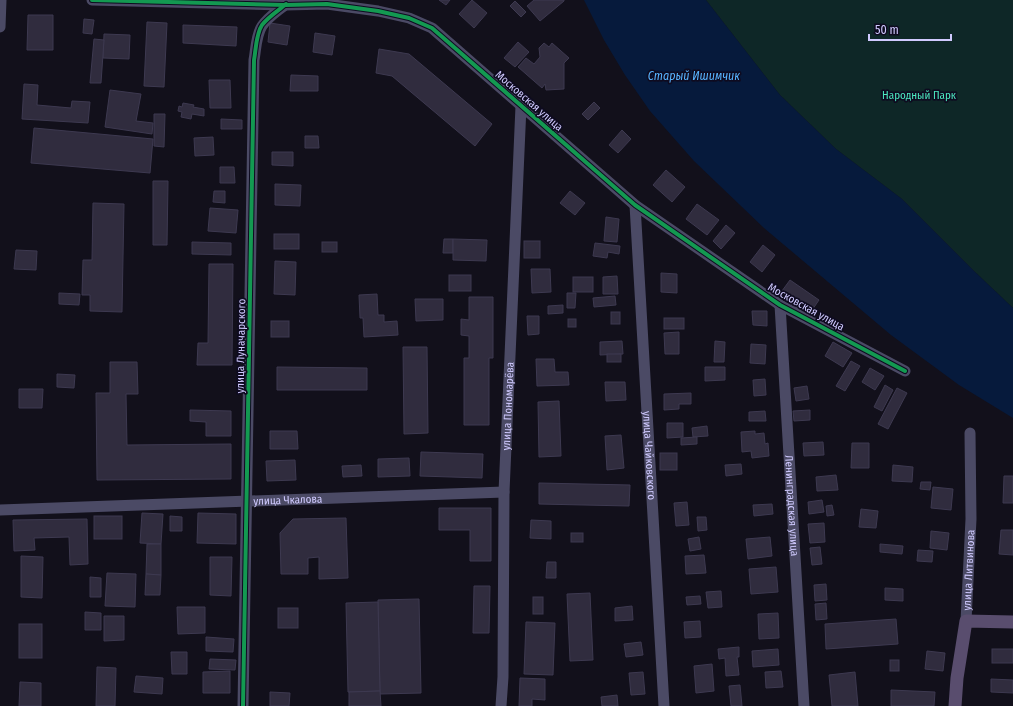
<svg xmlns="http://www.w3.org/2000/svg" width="1013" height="706" font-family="'Fira Sans Condensed',sans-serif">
<rect width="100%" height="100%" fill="#12101b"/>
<polygon fill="#0e2727" points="706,0 1013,0 1013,308 975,272 902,199 836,149 780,95"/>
<polygon fill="#061a3c" points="584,0 706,0 780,95 836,149 902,199 975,272 1013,308 1013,418 959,385 891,335 764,228 694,161 650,111 625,75 604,40"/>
<g fill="#302c3e" stroke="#3d3950">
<polygon points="439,0 450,0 446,5"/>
<polygon points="472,0 487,13 474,28 459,14"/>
<polygon points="534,0 564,0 564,1 540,21 527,6"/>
<polygon points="515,1 526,12 521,17 510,6"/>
<polygon points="28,15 53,15 53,50 27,50"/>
<polygon points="84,19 94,20 92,34 83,33"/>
<polygon points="147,22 167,23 164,87 144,86"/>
<polygon points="270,23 290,26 287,45 268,42"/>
<polygon points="183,25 237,27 236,46 183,43"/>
<polygon points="315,33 335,36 332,55 313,52"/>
<polygon points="104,34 130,35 129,59 103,58"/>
<polygon points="94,39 104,40 101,83 90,83"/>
<polygon points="518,42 529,52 515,67 504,58"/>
<polygon points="544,43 549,47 552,43 569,58 564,63 564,89 546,90 545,84 542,88 518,67 526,58 534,64 540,57 539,48"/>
<polygon points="379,49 409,54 492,124 475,146 392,76 376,73"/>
<polygon points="291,75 318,76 318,91 290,91"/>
<polygon points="209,80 230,80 231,108 210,108"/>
<polygon points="24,84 38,85 37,105 71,108 72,101 90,102 88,123 22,119"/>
<polygon points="110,90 141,94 136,121 153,123 152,134 105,127"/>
<polygon points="594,102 600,108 588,120 582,114"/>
<polygon points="183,103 194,105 193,107 204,109 204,116 192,114 191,119 181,117 182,112 178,111 179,106 182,107"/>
<polygon points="154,114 165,114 164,147 154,146"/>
<polygon points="221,119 242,120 242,129 221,129"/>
<polygon points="34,128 153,139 150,173 31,163"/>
<polygon points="622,130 631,139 618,153 609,145"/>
<polygon points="305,136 318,136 319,148 305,148"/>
<polygon points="213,137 214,155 195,156 194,138"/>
<polygon points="272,152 293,152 293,166 272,165"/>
<polygon points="220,167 234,167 235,183 220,183"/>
<polygon points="666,170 685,187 672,202 653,185"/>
<polygon points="153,181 168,181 167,245 153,245"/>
<polygon points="275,184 301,185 300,206 275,205"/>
<polygon points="214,191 225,191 225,203 213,202"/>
<polygon points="570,191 585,203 575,215 560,203"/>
<polygon points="93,203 124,204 122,312 90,311 90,295 82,295 83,260 92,260"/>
<polygon points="697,204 719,220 707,235 686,219"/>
<polygon points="210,208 238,210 236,233 208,231"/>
<polygon points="606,217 619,219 617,242 604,241"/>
<polygon points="726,225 735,233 721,249 713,241"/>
<rect x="274" y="234" width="25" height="15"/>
<polygon points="444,239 453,239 453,253 443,253"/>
<polygon points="453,239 487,240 486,261 453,260"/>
<rect x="524" y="241" width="16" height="17"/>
<polygon points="192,242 231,243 231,255 192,254"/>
<rect x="322" y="242" width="15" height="10"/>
<polygon points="595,243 620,246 619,254 608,252 607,258 593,256"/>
<polygon points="763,245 775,255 762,272 750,262"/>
<polygon points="16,250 37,251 36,270 14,269"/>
<polygon points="275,261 296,262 295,295 274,294"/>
<polygon points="209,264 233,264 232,365 197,365 198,343 208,343"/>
<polygon points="531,269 550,269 551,292 532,293"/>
<polygon points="661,273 677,274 677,293 661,292"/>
<rect x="449" y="275" width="22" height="16"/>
<polygon points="617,276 618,294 603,294 603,277"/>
<rect x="573" y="277" width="20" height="15"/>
<polygon points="790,280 819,300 808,316 779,295"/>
<polygon points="59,293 80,294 79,305 59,304"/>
<polygon points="567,293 576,293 575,308 567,308"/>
<polygon points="377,294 378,315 384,315 384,322 397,321 398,335 364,337 363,318 360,318 359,295"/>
<polygon points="615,296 616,305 594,307 593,298"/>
<polygon points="469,297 493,297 493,358 489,358 489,425 464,425 464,358 469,358 469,336 461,335 461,319 469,320"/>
<polygon points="415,299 443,299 443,320 416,321"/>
<polygon points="563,305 563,313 548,314 548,306"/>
<polygon points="752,311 767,311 767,326 753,325"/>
<rect x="611" y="312" width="9" height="12"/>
<polygon points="527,316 539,316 539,334 528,335"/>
<rect x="664" y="318" width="20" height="11"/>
<rect x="568" y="319" width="8" height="8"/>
<rect x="271" y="321" width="18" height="16"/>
<polygon points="679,332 679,354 665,354 664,333"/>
<polygon points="622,341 623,354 600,355 600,342"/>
<polygon points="715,341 725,342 724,362 714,362"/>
<polygon points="833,342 852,353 843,367 825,356"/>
<polygon points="751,344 766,345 765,364 750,363"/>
<polygon points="403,347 427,347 428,433 404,434"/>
<rect x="607" y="354" width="14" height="8"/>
<polygon points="536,359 554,359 555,372 568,372 569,385 537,386"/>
<polygon points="851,361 860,366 845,391 836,386"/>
<polygon points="110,362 137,362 138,394 126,394 127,445 231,444 231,479 97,480 96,393 110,393"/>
<polygon points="277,367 367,368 367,390 277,390"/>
<polygon points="705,367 725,367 725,380 705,381"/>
<polygon points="870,368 884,376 875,390 862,382"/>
<polygon points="57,374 75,375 74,388 57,387"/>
<polygon points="765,379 766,395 754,396 753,380"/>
<polygon points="605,382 625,382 626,400 606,401"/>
<polygon points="885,385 893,390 882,411 874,407"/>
<polygon points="807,386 809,399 796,401 794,388"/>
<polygon points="897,388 907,393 888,429 878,424"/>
<polygon points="19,389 43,389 42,408 19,408"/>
<polygon points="691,393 691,404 679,404 679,409 664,410 664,394"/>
<polygon points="559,401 561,456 539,457 538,402"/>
<polygon points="190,410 231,411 231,436 206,436 206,422 190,421"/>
<polygon points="810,410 810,420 794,421 793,411"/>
<polygon points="765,411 766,421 749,421 749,412"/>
<polygon points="667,423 683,423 683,437 667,438"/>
<polygon points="707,426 708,436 693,437 692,428"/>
<polygon points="270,431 297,431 298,449 270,449"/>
<polygon points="755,431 755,434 764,433 765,444 768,443 769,456 752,458 751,451 742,452 741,432"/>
<polygon points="621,435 624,468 607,470 605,436"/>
<polygon points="697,437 697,444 681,445 681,438"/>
<polygon points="823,442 824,455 804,456 803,443"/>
<polygon points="852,443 869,443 869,468 851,468"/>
<polygon points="421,452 483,454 482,478 420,476"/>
<rect x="660" y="453" width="17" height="17"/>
<polygon points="409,458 410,476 378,477 378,459"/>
<polygon points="295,460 296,480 267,481 266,461"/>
<polygon points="741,464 742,474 726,476 725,465"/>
<polygon points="361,465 362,476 343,477 342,466"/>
<polygon points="893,465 913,467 912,482 892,481"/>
<polygon points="836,475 838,490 817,491 816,477"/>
<polygon points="1004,476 1013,476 1013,503 1003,503"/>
<polygon points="921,482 931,482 930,490 920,489"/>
<polygon points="539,483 630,485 629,506 539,504"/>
<polygon points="933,487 953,489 951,510 931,508"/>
<polygon points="822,500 824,512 809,514 808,502"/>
<polygon points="687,502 689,525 676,526 674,503"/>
<polygon points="772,504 773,514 754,516 753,505"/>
<polygon points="832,505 834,515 827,516 826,506"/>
<polygon points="439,508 491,508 491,561 470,561 470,530 439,530"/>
<polygon points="861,509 878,511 876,528 859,527"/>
<polygon points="142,513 163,514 161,544 140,543"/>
<polygon points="198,513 236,514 236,544 197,543"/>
<rect x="94" y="516" width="28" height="23"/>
<polygon points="170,516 182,517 182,531 170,531"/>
<polygon points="697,517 706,517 707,530 698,531"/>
<polygon points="346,518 348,578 319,579 319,557 308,558 308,574 281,574 280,533 293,519"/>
<polygon points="87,519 88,564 70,565 69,537 34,538 35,550 14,551 13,520"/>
<polygon points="531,520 551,521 551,539 530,538"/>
<polygon points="824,523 825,542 810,543 808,524"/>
<polygon points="1001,530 1013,530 1013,555 999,554"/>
<polygon points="931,531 949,533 947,550 930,548"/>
<rect x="571" y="533" width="12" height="9"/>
<polygon points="699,537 701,549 690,551 688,539"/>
<polygon points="770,537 772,556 748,559 746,539"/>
<polygon points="147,544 161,544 161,575 146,574"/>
<polygon points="880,544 903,546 902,554 880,552"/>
<polygon points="820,547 822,564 812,565 810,548"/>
<polygon points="918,550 933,551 932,562 917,561"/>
<polygon points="704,555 706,573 686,574 685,556"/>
<polygon points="21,556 43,557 42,598 21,597"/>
<polygon points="210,557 232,557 231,596 210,595"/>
<polygon points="547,562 556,562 556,578 546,578"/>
<polygon points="776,567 778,592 751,594 749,569"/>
<polygon points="107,573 136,574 135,607 105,606"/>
<polygon points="146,574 161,575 160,595 145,595"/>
<polygon points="90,577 101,578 101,597 90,597"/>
<polygon points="826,584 827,600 815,601 814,585"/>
<polygon points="474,586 490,586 489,633 473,633"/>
<polygon points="885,588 903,589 903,601 885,600"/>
<polygon points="721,591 722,607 708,608 706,592"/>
<polygon points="590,593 593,660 570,661 567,594"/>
<polygon points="700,596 701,604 687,605 686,597"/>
<rect x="533" y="597" width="10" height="17"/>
<polygon points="419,599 421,693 380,694 378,600"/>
<polygon points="378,602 380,691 348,692 346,603"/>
<polygon points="826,603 827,619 816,620 815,604"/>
<polygon points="632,606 633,620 615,621 615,608"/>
<polygon points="177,607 205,607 205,633 178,634"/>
<rect x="278" y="608" width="20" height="20"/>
<polygon points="85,612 101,613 101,630 85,630"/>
<polygon points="778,613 779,638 759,639 758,614"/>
<polygon points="104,616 124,616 124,640 104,641"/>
<polygon points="896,619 898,644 826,649 825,624"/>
<polygon points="700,621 701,637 685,638 684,622"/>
<polygon points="526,622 555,623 553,675 524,674"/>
<rect x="19" y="624" width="23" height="34"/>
<polygon points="206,637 234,639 233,652 206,651"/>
<polygon points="641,642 643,655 626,657 624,644"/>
<polygon points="739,647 739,657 737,657 739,675 726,676 725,658 719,659 718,649"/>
<polygon points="778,649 779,665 753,667 752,651"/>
<rect x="992" y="649" width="21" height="14"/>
<polygon points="927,651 945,653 943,671 925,669"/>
<polygon points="171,652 187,652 187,674 172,674"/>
<polygon points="210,659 236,660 235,670 209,669"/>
<rect x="890" y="660" width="9" height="11"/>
<polygon points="712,664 714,691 696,693 694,666"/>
<polygon points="97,667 116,668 115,706 96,706"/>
<polygon points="230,671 230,693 203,693 203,672"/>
<polygon points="781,671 783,687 766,688 765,672"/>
<polygon points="643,672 645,694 631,695 629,673"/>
<polygon points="855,672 858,706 832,706 829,675"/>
<polygon points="136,676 163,678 162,694 134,692"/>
<polygon points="520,678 545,679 545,700 532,699 532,706 519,706"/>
<polygon points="991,679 1013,680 1013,693 991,692"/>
<polygon points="20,682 41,683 41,706 19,706"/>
<polygon points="740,685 742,706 731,706 729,686"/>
<polygon points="891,690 935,692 934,706 891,706"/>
<polygon points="380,691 381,706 349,706 349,692"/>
<polygon points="270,692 290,693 289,706 270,706"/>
<polygon points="617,695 618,706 602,706 601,697"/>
</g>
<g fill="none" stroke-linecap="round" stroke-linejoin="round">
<g stroke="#4b4a65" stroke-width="11">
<polyline points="92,0 285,5 327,4 378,11 409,18 432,28 635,205 780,305 905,371"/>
<polyline points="0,27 1,0"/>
<path id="s1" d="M635 205 664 706"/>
<path id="s2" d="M780 305 804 706"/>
<path id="s3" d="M0 510 504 492"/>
<path id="s4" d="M966 621 971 519 970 433"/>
<path d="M243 706 254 60C256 49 256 35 262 26 268 17 278 11 286 4"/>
<path id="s5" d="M501 706 503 677 504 492 521 106"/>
</g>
<polyline stroke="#594d6e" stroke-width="13" points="955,706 957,678 966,621 1013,622"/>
<defs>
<g id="cycleway">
<polyline points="92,0 285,5 327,4 378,11 409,18 432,28 635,205 780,305 905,371"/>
<path d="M243 706 254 60C256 49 256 34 262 25 269 16 278 11 286 4"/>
</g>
</defs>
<use href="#cycleway" stroke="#0e0b20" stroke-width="6"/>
<use href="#cycleway" stroke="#139951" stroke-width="4"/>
</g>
<g text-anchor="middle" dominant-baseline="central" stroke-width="3.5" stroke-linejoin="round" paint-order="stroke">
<g font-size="11" fill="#4ce9c0" stroke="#0e0b20">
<text x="919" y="95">Народный Парк</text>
</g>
<g font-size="11" fill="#d0caff" stroke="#0e0b20">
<text transform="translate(529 101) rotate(41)">Московская улица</text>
<text transform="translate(806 307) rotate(29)">Московская улица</text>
<text transform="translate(241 346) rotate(-89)">улица Луначарского</text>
<text stroke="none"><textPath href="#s5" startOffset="300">улица Пономарёва</textPath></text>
<text stroke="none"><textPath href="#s1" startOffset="251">улица Чайковского</textPath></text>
<text stroke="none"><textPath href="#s3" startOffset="288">улица Чкалова</textPath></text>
<text stroke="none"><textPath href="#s2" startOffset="201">Ленинградская улица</textPath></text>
<text stroke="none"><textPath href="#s4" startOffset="51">улица Литвинова</textPath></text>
</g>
<g font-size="12" font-style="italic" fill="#58b4ff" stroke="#0e0b20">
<text x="694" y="76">Старый Ишимчик</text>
</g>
</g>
<path d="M869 34v6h82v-6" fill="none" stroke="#d0caff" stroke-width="2"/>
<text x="875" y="34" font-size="12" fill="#d0caff" stroke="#0e0b20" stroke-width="3" paint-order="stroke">50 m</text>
</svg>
